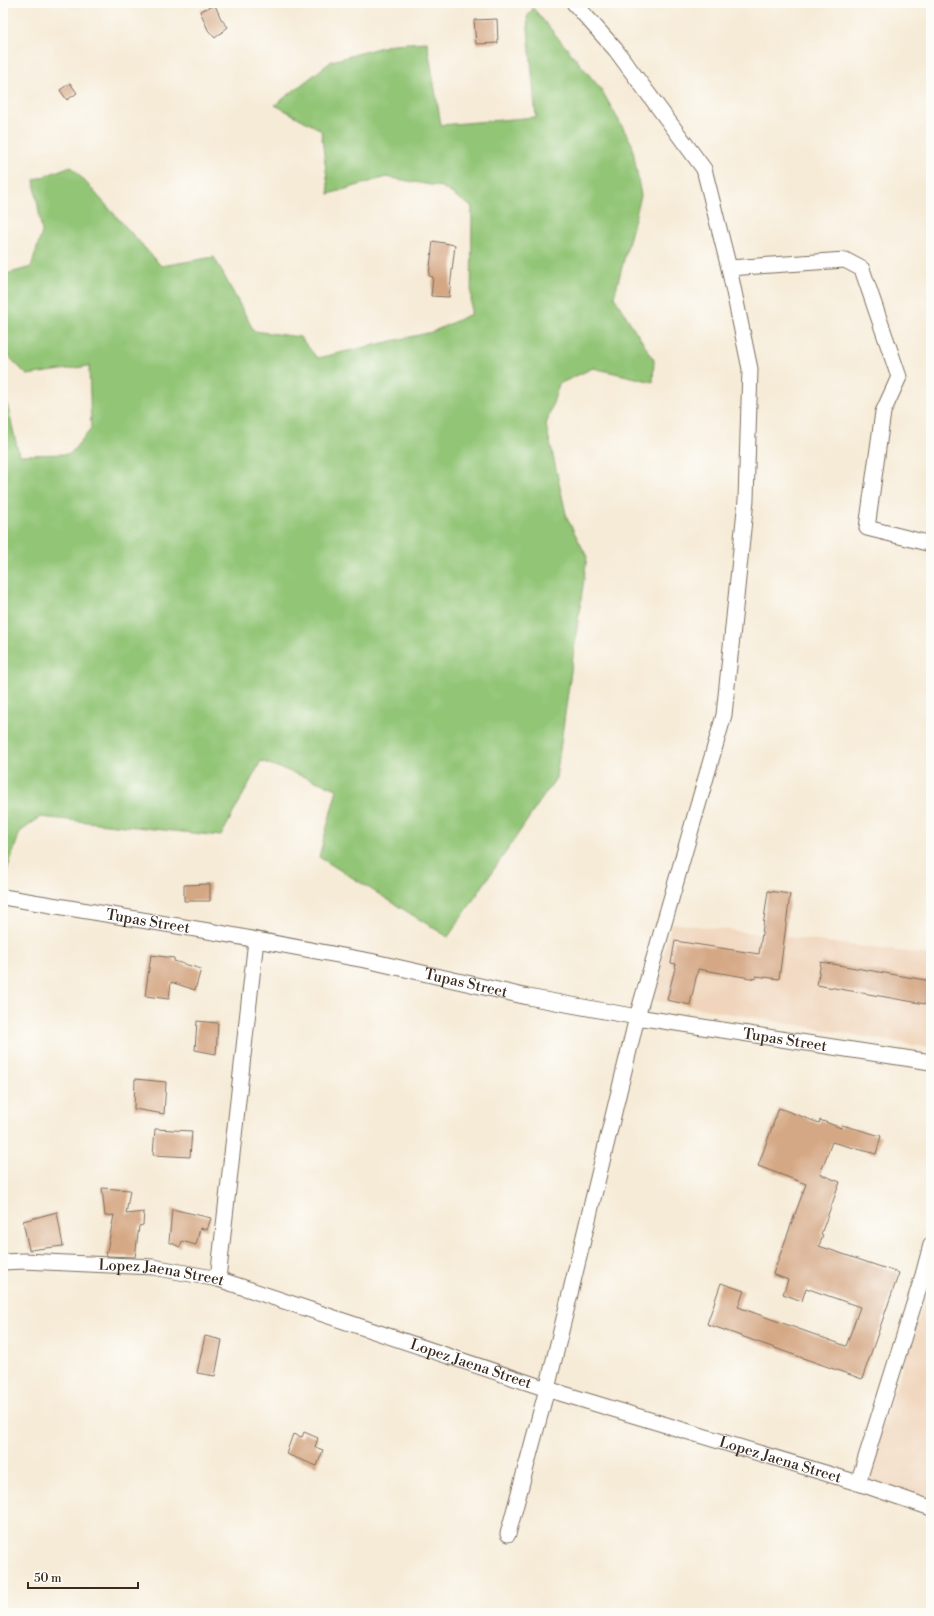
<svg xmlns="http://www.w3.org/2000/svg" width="934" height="1616" font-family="'Libre Bodoni',serif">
<rect width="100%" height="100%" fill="#fdfcf7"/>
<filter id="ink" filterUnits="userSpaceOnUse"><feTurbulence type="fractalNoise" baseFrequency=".025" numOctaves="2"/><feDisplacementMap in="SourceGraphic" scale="8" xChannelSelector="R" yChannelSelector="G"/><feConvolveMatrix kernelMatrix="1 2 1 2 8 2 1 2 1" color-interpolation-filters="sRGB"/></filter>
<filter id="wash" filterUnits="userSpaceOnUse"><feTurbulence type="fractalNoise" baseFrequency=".012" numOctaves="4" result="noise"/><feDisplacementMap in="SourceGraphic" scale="16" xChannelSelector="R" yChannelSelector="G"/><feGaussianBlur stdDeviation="0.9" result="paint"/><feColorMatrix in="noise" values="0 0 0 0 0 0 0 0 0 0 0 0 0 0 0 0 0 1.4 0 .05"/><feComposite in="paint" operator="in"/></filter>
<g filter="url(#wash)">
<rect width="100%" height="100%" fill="#f6ebd7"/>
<g fill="#f0d5bc">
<polygon points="672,923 931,955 931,1048 651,1000"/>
<polygon points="931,1282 931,1500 864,1479"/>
</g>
<polygon fill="#92c576" stroke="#66784a" points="533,8 601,89 632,144 641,196 614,297 654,360 653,382 593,368 559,384 546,425 567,518 587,557 556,778 448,937 319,857 337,789 261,761 221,836 40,817 20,832 3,882 3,403 7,404 19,455 70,454 91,429 89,366 27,375 3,351 3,275 31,267 42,232 34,180 71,166 161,266 214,257 254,331 300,337 317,358 432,332 471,314 472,207 442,187 386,177 329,194 321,130 275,105 332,61 393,44 427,42 441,125 536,117 527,17"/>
<g id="blocks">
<g fill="#d5a885">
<polygon points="215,5 221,19 228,27 215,38 208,30 200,11"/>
<polygon points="497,19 498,43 476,44 474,20"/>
<polygon points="70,83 77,93 67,100 60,90"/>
<polygon points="433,241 455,245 449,297 431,296 433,277 429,276"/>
<polygon points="210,884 210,901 184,901 184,885"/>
<polygon points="768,891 790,894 779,979 756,976 756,979 698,969 690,1005 667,1000 676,964 671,963 675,941 759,954"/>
<polygon points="151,955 174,958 174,961 201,969 195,990 171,982 169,999 145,996"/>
<polygon points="821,962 931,981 931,1005 817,985"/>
<polygon points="197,1021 218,1023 216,1054 195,1050"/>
<polygon points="135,1079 166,1082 164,1114 134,1109"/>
<polygon points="779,1108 819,1123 820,1120 841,1128 842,1125 881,1136 876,1154 832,1142 820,1174 840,1182 821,1234 823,1235 819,1246 899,1273 862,1379 707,1324 721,1283 744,1291 738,1307 846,1346 860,1307 806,1288 802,1301 783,1294 788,1280 773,1274 806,1184 758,1166"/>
<polygon points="155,1129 192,1131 190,1157 153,1155"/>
<polygon points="102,1188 130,1190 126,1214 144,1212 143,1225 139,1226 135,1257 106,1256 114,1215 105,1216"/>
<polygon points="172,1209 211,1218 207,1230 200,1228 196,1245 182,1241 180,1247 169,1242"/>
<polygon points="57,1212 63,1246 29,1250 23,1221"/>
<polygon points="205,1336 222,1340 215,1376 197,1373"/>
<polygon points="304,1432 318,1438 315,1447 323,1450 317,1466 286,1454 293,1434 302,1437"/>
</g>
</g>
</g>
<g filter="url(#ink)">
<use href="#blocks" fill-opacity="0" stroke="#7c6e5f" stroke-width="1"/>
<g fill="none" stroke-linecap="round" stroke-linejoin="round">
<defs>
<g id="minor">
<polyline points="729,268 845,260 862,269 899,377 883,412 867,528 931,544"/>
<path id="s1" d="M3 897 214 932 370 961 528 997 637 1017 931 1062"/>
<path id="s2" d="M3 1262 24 1261 153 1267 218 1279 547 1389 858 1483 931 1508"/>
<polyline points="218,1279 256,940"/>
<polyline points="858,1483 923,1275 931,1245"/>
<polyline points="508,1534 547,1389 637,1017 724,715 746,500 750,369 729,268 704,169 615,49 574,3"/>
</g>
</defs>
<use href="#minor" stroke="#7c6e5f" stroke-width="17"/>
<use href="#minor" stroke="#fff" stroke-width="15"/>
</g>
</g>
<g text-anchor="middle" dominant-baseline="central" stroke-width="3" stroke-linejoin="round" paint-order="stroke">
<g font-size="15" fill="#3b2a1e" stroke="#fdfcf7">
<text stroke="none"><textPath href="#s1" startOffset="147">Tupas Street</textPath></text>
<text stroke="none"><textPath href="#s1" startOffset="471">Tupas Street</textPath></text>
<text stroke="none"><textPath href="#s1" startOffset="795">Tupas Street</textPath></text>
<text stroke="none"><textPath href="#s2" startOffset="159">Lopez Jaena Street</textPath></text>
<text stroke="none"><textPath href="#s2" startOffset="483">Lopez Jaena Street</textPath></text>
<text stroke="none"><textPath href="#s2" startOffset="807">Lopez Jaena Street</textPath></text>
</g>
</g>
<rect width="934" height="1616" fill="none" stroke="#fdfcf7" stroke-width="16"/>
<path d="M28 1582v6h110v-6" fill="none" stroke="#3b2a1e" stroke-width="2"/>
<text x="34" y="1582" font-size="12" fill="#3b2a1e" stroke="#fdfcf7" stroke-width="3" paint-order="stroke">50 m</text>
</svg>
